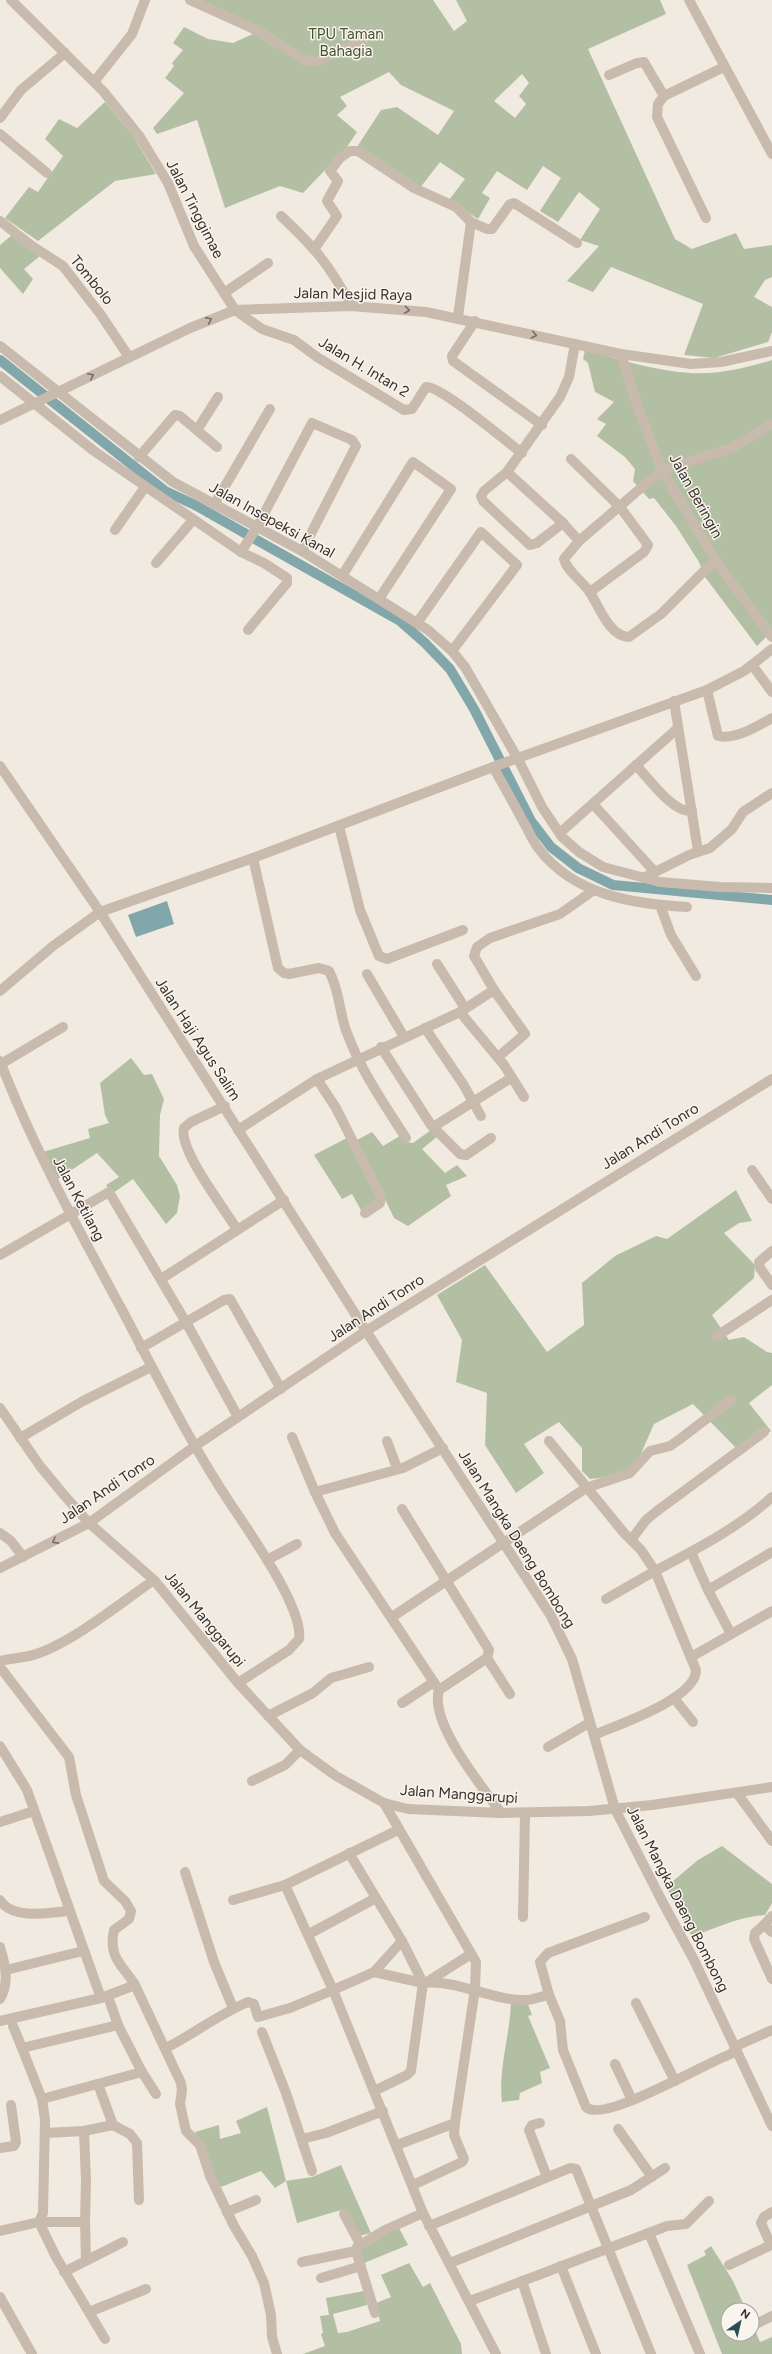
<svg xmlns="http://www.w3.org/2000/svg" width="772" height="2354" font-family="Figtree,sans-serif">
<rect width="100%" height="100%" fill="#f1eae1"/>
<g fill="#b3bfa2" fill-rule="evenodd">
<path d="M201 0H433L454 31 467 21 456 0H660L666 14 588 49 675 239 692 249 736 233 744 249 772 245V277L765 280 754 297 772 307V332L768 342 714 358 684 355 703 304 611 267 593 292 567 281 599 246 580 240 600 209 579 192 558 222 540 211 561 178 543 166 527 190 497 171 482 193 490 198 478 219 449 200 465 179 440 162 420 188 357 147 381 110 397 107 438 135 454 111 401 85 389 72 340 97 347 106 337 115 357 132 347 147 303 193 280 186 225 208 197 120 157 134 153 128 184 93 165 78 174 66 172 63 183 50 173 43 184 27 208 39 233 43 255 33ZM522 74 529 83 519 96 526 104 515 118 494 101Z"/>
<polygon points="105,102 134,137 156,174 115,181 38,241 5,218 29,187 38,192 63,156 45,139 59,119 77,128"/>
<polygon points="12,235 40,256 24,269 33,279 23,294 0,268 0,245"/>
<path d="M585 350C619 359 655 371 690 373 718 375 745 368 772 360V631L757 646 705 577 699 562 676 526 654 498 649 499 633 481 635 469 625 457 597 436 606 424 597 419 614 402 595 392 588 363 583 359Z"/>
<polygon points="131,1058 144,1075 152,1074 164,1099 160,1115 159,1156 177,1185 180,1196 177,1213 166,1224 133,1179 113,1193 106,1185 119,1177 97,1153 58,1179 43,1152 90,1138 88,1129 109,1123 105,1115 100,1083"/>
<polygon points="431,1130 438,1136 422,1149 445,1173 457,1165 467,1176 446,1185 451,1196 408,1226 394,1218 357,1140 372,1132 383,1146 400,1136 406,1142 413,1143"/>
<polygon points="347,1138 378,1199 361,1210 352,1194 342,1199 314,1155"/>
<polygon points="736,1190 752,1221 739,1223 724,1233 755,1265 754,1278 712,1315 729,1340 744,1337 767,1352 772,1353 772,1385 749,1403 771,1431 738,1450 693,1404 654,1424 632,1474 590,1479 582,1471 582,1448 559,1422 524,1444 544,1473 516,1493 485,1445 487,1393 456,1382 462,1340 437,1295 485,1265 547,1352 584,1325 582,1283 615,1256 656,1236 667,1239"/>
<path d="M722 1846 772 1884V1903L765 1915C739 1917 715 1928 692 1937L666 1887 698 1860Z"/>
<path d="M511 2002H527L532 2015 528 2016 550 2068 540 2072 542 2083 520 2093 519 2100 502 2102C498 2069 510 2036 511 2002Z"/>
<polygon points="267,2107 286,2181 312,2177 341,2165 371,2233 355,2237 341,2210 297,2223 286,2181 275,2188 261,2171 221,2187 212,2175 195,2132 219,2125 220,2139 241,2133 236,2121"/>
<polygon points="399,2228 408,2245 364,2263 360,2253 361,2246"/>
<polygon points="711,2246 733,2281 746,2310 728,2310 728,2334 752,2334 752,2323 760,2342 772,2337 772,2354 722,2354 687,2265 706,2255 704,2251"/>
<polygon points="409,2263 423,2287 430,2283 461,2344 462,2354 303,2354 325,2346 321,2334 323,2333 320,2316 329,2315 326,2298 364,2291 367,2305 333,2314 338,2333 347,2332 380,2321 376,2303 391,2297 381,2275"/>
</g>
<polygon fill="#82a7ab" points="167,901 174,924 136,937 128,915"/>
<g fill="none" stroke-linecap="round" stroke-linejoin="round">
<polyline stroke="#82a7ab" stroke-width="10" points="0,360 165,491 195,505 400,621 425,643 450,669 474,709 531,821 551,847 578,868 613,885 772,900"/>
<g stroke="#c8bbad" stroke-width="10">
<path d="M11 0 103 91 140 137 168 183 194 246 235 310 262 329 294 340 317 357 404 410 412 409 426 387C440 385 507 442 522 453"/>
<polyline points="190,0 256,30 305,60 316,61 322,59 364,40"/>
<polyline points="689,0 772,154"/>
<polyline points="609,75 637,63 644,62 664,96"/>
<polyline points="94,82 132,34 145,0"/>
<polyline points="0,118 21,90 65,53"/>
<polyline points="0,134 47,173"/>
<path d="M281 216C314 247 330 265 351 306"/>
<polyline points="706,218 657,117 658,104 664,96 724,67"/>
<polyline points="0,221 32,246 63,266 101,315 129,357"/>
<polyline points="315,248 337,216 327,201 338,181 330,171 340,158 350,151 358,151 414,188 456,207 471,222"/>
<polyline points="224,293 268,263"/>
<polyline points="458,317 471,222 487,229 492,229 510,204 514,203 577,243"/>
<polyline points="475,321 452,356 453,361 542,425"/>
<polyline points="0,346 173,482 302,551 428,630 452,651 465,667 518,759 542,807 562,837 579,852 603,867 660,882 720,887 772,888"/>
<polyline points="621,354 639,410 662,470 715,560 772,637"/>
<polyline points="0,376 94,451 241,552 264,563 287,578 287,583 248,630"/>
<polyline points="0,420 190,328 235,310 351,306 426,312 621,354 691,364 721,362 772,351"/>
<polyline points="197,430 218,397"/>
<polyline points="139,457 175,415 180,416 217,447"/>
<polyline points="571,459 620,507 648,545 644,552 590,592"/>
<polyline points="507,472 563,523 579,541"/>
<polyline points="214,505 270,409"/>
<polyline points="563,523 537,543 530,545 483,501 481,496 484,491 507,472 560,397 569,377 575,344"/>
<polyline points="115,530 145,487"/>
<polyline points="241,552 257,527 312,423 352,440 356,446 302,551"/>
<path d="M715 560 661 614 629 637C608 636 599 605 589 591 582 581 567 571 564 559L579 541 662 470 732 448 772 424"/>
<polyline points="156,563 193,520"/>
<polyline points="342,576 413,462 451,489 379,599"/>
<polyline points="417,623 481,532 517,565 452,651"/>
<polyline points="752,665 772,692"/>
<path d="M707 690 718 736C735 740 758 726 772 718"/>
<polyline points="674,701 698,851"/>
<path d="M636 765C649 779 673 813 692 811"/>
<polyline points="0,766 100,912 366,1331 551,1616 572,1659 615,1809 663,1903 694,1960 772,2126"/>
<path d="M493 767C504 786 514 804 524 823 529 831 533 842 539 849 574 895 633 904 687 907"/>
<polyline points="593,804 655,872"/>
<polyline points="339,826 360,910 379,956 387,959 463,930"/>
<polyline points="562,831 678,728"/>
<path d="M253 858 278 968 284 973 289 974 319 968 329 971C340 991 339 1013 347 1033 361 1071 384 1104 406 1138"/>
<polyline points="643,878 689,855 710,848 732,829 743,812 772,793"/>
<polyline points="660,905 671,935 696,976"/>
<polyline points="437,964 465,1008"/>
<polyline points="367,974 404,1037"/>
<polyline points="494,990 525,1034 498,1057"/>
<polyline points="0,991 53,946 100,912 253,858 493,767 707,690 744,671 772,649"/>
<polyline points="460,1012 504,1065 524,1097"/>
<polyline points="425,1028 463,1084 481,1116"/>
<polyline points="381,1047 431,1125 460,1154 466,1155 491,1138"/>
<path d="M0 1061C33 1147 77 1227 121 1308 156 1374 189 1441 230 1503 248 1530 304 1609 299 1639L289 1650 238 1683"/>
<polyline points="1,1064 63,1027"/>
<polyline points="317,1079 336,1108 381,1197 380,1203 365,1213"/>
<path d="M225 1106 191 1122 184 1128C178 1149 224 1208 236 1228"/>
<polyline points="433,1127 511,1078"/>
<polyline points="238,1130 317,1079 460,1012 494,990 474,956 477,947 490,938 560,914 594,890"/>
<polyline points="752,1170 772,1199"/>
<polyline points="772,1251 759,1262 760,1268 772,1285"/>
<polyline points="0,1255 109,1192 187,1324 238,1417"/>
<polyline points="161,1279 284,1200"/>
<polyline points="717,1336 772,1300"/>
<polyline points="141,1348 224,1300 230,1299 281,1389"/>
<polyline points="0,1408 40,1466 64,1495 89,1523 154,1580 238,1683 300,1750 336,1776 384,1803 408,1809 501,1813 589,1811 652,1805 772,1787"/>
<path d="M292 1437 315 1492 335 1533 439 1690C429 1723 482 1786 501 1813"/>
<polyline points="20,1438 83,1401 151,1367"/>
<polyline points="387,1441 397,1468"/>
<polyline points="549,1441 624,1533 641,1550 655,1571 606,1599"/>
<polyline points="315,1492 403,1468 443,1448"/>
<polyline points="402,1509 489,1650 487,1658 439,1690"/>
<polyline points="0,1533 11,1541 23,1557"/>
<polyline points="631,1540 646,1520 657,1511 764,1432"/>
<polyline points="691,1552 708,1590 731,1634"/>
<polyline points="267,1560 297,1544"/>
<polyline points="0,1568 89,1523 195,1446 366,1331 772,1079"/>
<polyline points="708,1590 772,1552"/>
<polyline points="392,1617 586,1488 630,1473 650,1451 670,1446 680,1439 731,1400"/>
<polyline points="691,1657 772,1611"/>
<polyline points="487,1658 510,1694"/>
<path d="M0 1661C12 1658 25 1658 36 1654 73 1642 122 1602 154 1580"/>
<path d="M0 1667 69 1757 76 1795 104 1881 125 1901 131 1911 129 1919 114 1930C108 1958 122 1964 135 1985"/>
<polyline points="674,1698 693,1722"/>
<polyline points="402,1703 434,1682"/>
<polyline points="268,1716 313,1693 331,1678 369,1667"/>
<path d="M594 1735C617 1725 696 1699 696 1670L655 1571C695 1550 738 1528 772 1497"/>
<polyline points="0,1746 27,1790 101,1998"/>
<polyline points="548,1747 589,1723"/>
<polyline points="252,1781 285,1765 300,1750"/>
<polyline points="737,1793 772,1841"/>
<polyline points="384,1803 476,1962 475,1989 455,2123 397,2145"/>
<polyline points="0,1822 34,1811"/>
<path d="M349 1853 402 1941 423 1983C458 1979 494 2002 528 2000 535 1999 542 1996 549 1995"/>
<polyline points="185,1872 214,1962 233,2008"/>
<path d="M0 1900C12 1920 49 1913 69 1911"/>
<polyline points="233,1900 285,1885"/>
<polyline points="523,1917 525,1814"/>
<path d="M645 1917 548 1953 540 1962 549 1995 560 2021 563 2050 586 2107C603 2125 711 2059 736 2052"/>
<polyline points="764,1925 772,1916"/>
<polyline points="772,1932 764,1925 755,1933 754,1939 772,1979"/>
<polyline points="309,1934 376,1898"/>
<path d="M0 1947C5 1964 10 1982 0 1999"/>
<polyline points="6,1970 83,1951"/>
<polyline points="374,1972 333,1990 285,1885 398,1830"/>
<polyline points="427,1982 471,1954"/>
<polyline points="110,2002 118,2025"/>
<polyline points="636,2003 675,2081"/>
<polyline points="0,2021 101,1998 135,1985 181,2083 182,2090 180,2104 186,2131 200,2145 210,2176 234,2226 252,2256 264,2283 271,2315 272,2337 277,2354"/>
<polyline points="13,2026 22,2048 118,2025 142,2072 156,2094"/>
<polyline points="262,2032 286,2093 312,2171"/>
<polyline points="734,2047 772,2030"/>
<polyline points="22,2048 42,2099 45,2120 43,2213 39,2222 85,2222 86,2181 84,2131"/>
<path d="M166 2048C194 2034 219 2014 248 2002L254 2004 258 2017 290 2008 333 1990 423 2213 496 2354"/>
<polyline points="615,2064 632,2100"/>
<polyline points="374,2091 407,2075 411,2071 423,1983 374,1972 402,1941"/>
<polyline points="42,2099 142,2072"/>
<polyline points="540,2123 532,2125 529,2130 547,2177"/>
<polyline points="113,2125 130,2134 137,2143 139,2200"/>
<polyline points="618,2129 652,2177"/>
<polyline points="45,2133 84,2131 113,2125 98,2084"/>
<polyline points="302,2139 326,2133 383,2111"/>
<polyline points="0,2148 14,2146 16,2142 11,2105"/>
<polyline points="413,2185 462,2162 464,2159 454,2135 455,2123"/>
<polyline points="227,2212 256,2200"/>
<polyline points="344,2214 360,2244"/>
<polyline points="85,2222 86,2260"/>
<polyline points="429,2226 570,2168 576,2169 651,2354"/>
<polyline points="0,2231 39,2222 56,2257 105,2339"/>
<polyline points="649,2233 700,2354"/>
<polyline points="302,2262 356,2251"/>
<polyline points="450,2263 631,2190 665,2168"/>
<polyline points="729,2265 769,2246 770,2243 761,2223 764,2217 772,2212"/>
<polyline points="561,2266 596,2354"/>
<polyline points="64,2272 123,2242"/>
<polyline points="321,2278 361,2266"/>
<polyline points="522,2281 546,2354"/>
<polyline points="0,2297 32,2354"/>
<polyline points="470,2301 667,2226 686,2224 709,2201"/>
<polyline points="89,2312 146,2289"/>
<polyline points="375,2313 356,2251 357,2247 385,2230 423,2213"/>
<polyline points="754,2325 772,2316"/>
</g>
</g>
<defs><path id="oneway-chevron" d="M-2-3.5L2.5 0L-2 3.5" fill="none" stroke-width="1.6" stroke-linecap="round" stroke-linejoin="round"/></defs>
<g stroke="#786f66">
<use href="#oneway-chevron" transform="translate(407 310) rotate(6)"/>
<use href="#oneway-chevron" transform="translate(209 320) rotate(-24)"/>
<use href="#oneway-chevron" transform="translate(534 335) rotate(13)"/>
<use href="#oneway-chevron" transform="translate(91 376) rotate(-27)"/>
<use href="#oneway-chevron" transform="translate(55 1541) rotate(152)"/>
</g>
<g text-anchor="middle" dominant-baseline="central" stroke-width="3" stroke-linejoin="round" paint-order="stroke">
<g font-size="15" fill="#455331" stroke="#f9f4ed">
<text x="346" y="34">TPU Taman<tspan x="346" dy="17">Bahagia</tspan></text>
</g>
<g font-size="15" fill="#37302b" stroke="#f9f4ed">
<text transform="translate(195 209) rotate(63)">Jalan Tinggimae</text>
<text transform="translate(92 280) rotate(51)">Tombolo</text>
<text transform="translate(353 294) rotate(1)">Jalan Mesjid Raya</text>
<text transform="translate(364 367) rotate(31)">Jalan H. Intan 2</text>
<text transform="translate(696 496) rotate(61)">Jalan Beringin</text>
<text transform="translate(272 520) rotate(29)">Jalan Insepeksi Kanal</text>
<text transform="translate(198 1039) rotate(57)">Jalan Haji Agus Salim</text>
<text transform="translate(650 1136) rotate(-32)">Jalan Andi Tonro</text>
<text transform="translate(79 1199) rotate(62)">Jalan Ketilang</text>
<text transform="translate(376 1308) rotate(-33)">Jalan Andi Tonro</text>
<text transform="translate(107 1489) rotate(-34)">Jalan Andi Tonro</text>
<text transform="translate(517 1539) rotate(58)">Jalan Mangka Daeng Bombong</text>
<text transform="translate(205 1619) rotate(51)">Jalan Manggarupi</text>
<text transform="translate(459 1794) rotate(4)">Jalan Manggarupi</text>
<text transform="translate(678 1899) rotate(63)">Jalan Mangka Daeng Bombong</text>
</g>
</g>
<g transform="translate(740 2322) rotate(34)"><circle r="19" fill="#f9f4ed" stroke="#aba69f"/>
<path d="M0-3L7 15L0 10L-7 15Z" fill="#254f55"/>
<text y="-6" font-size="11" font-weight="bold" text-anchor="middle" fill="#37302b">N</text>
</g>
</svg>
